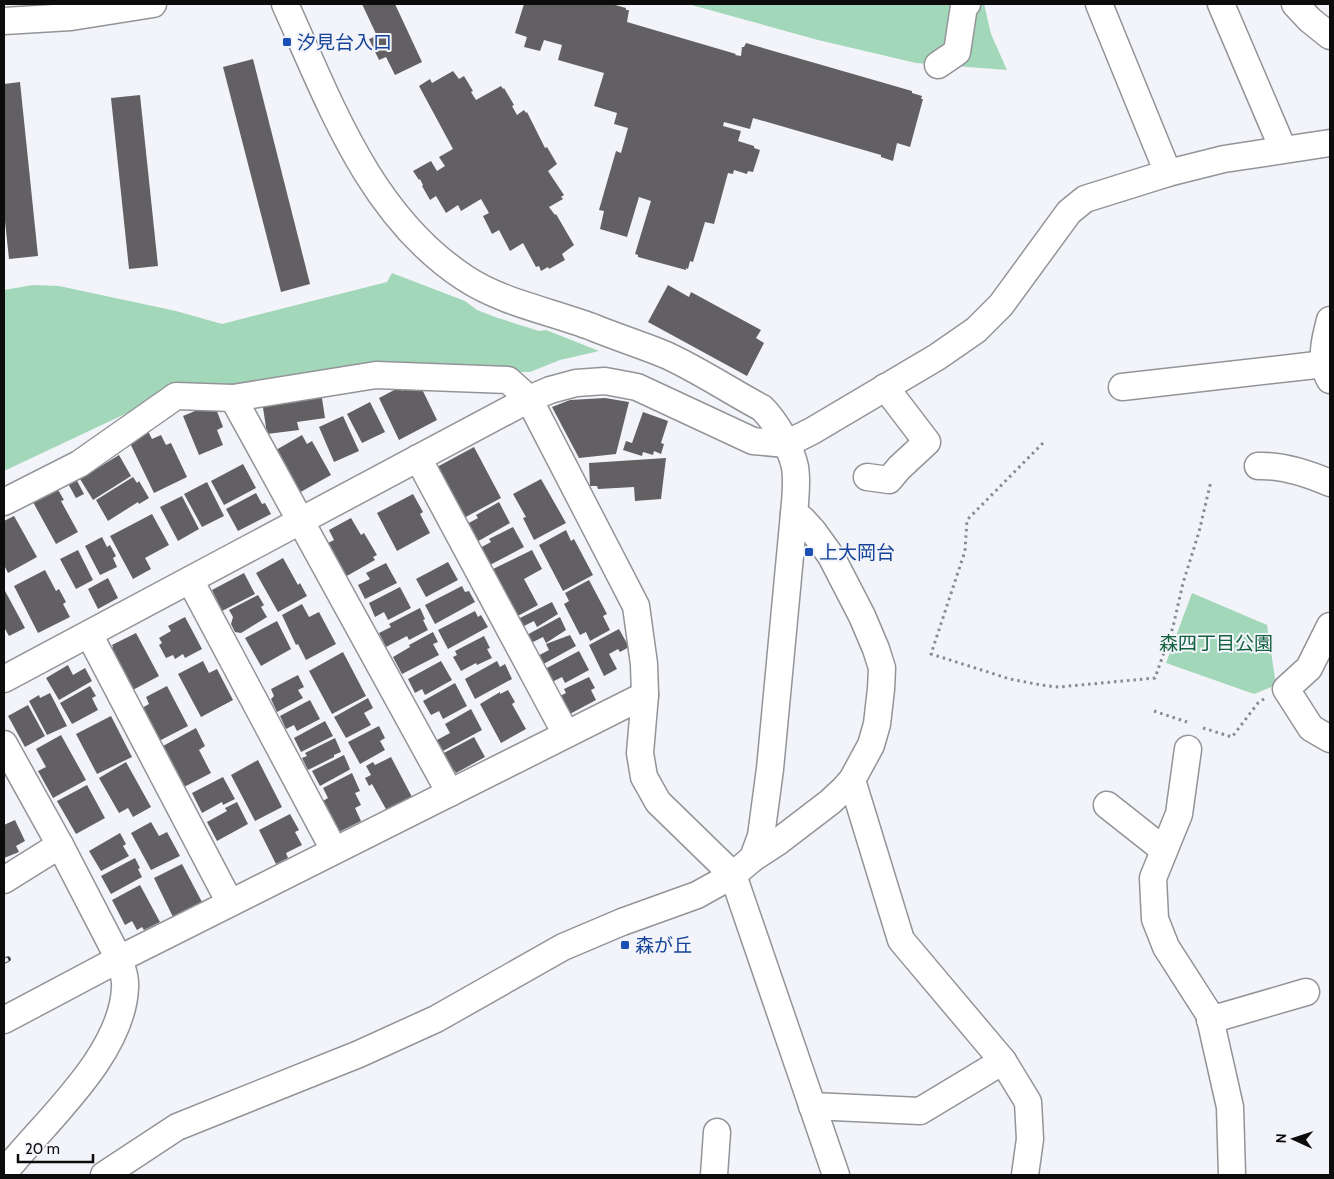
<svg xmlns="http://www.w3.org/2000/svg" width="1334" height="1179" font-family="Cabin,'Noto Sans JP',sans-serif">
<rect width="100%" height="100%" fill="#f2f4f9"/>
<g fill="#a3d7b9">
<polygon points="688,4 984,4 991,34 1007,70 916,63 818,40"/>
<polygon points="392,273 465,301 477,310 498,318 539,331 546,330 599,351 560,360 530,372 352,369 235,387 174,391 4,471 4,290 33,285 59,286 176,311 222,324 387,282"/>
<polygon points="1192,593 1267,625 1276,685 1254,694 1166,663"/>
</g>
<g fill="#626063">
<polygon points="362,4 395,4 422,62 395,75 386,57 379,60 369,39 377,36"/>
<polygon points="524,4 612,4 626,8 626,10 629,10 627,22 736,54 735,55 741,56 742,47 744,47 746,43 912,91 912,93 922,96 921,99 923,99 910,147 897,143 893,161 881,157 881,155 753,118 750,129 724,122 723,126 741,131 738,141 754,146 754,148 760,150 753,172 748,171 747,174 734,170 733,174 728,173 714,224 705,222 693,262 690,261 688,269 686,268 686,270 638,257 638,255 635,254 651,201 639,197 627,237 600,229 604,211 599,210 616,151 621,153 628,128 614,124 617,113 594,106 604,73 558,60 562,45 544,40 540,51 524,47 527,37 515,33"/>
<polygon points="253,59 310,284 281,292 223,67"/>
<polygon points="453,71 459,79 464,76 473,91 471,92 476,100 501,86 503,89 504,88 514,105 512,106 517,115 524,110 526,113 527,112 545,148 547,147 557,164 548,171 564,195 561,197 563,199 549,207 555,215 556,214 574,245 562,254 565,260 549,269 548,267 541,271 539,266 536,267 523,243 510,251 499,230 492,234 483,216 489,213 481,199 461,211 458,205 446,213 436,196 430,200 422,186 423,185 420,179 419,180 413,171 431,161 437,171 445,166 439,157 453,149 419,86 430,79 432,83"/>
<polygon points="20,82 38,256 9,259 4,212 4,84"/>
<polygon points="140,95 158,266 129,269 111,98"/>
<polygon points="668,285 689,297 691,292 761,330 756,338 764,343 747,376 648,322"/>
<polygon points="415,384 420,385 437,420 399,440 379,398 400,387 402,391"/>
<polygon points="321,392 325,418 297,422 299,430 267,434 262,401"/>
<polygon points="605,398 629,402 616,454 579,458 552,407 570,400"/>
<polygon points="370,402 385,432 362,443 347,414"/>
<polygon points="207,406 215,406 223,427 217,430 223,445 199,455 183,416"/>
<polygon points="643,412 668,421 661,443 664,444 661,454 654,451 653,455 643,452 642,456 623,450 626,441 632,443"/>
<polygon points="343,416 359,451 334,462 319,427"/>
<polygon points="147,429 152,439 161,435 166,445 171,443 187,477 154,493 128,439"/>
<polygon points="302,435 307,444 312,441 331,475 297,494 277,457 280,455 276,450"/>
<polygon points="474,447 501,498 462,519 437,467"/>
<polygon points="119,455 131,476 93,500 80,479"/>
<polygon points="666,458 661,499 635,501 634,487 598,489 597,486 590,486 589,463"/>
<polygon points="243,464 256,488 224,505 211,481"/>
<polygon points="74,475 84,494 76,498 66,480"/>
<polygon points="133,477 137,483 139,481 149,498 139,504 138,502 108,521 96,500"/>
<polygon points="541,479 566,523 534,540 523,518 526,517 513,494"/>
<polygon points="207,482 224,516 202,527 184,494"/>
<polygon points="57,488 64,500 61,501 78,532 56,544 33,502"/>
<polygon points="256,493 262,504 265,503 271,514 238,531 226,509"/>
<polygon points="413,494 423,512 420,514 430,533 397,551 377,513"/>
<polygon points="182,496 199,529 178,541 160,507"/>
<polygon points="499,502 510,523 475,543 465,525 478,518 476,515"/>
<polygon points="152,514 169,545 145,558 151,569 133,579 110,536"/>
<polygon points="14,516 37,557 8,573 4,565 4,521"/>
<polygon points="351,518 361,535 364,533 377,555 373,557 375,560 345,577 326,544 334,540 329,530"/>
<polygon points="513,527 524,547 488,566 478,549 491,542 489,539"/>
<polygon points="566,530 571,541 574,539 593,575 563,591 539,545"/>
<polygon points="102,537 107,547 110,545 116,556 113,558 117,567 100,575 85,546"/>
<polygon points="78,550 93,580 76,589 60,559"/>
<polygon points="532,550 542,569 524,579 538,605 512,619 491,570"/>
<polygon points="283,558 298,585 300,583 307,596 278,612 256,573"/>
<polygon points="448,562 458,580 426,597 416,579"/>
<polygon points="386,563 397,583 365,599 358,585 370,579 366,573"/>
<polygon points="45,570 56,591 59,589 66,602 63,604 70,617 38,633 14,586"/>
<polygon points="244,573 255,594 222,611 212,590"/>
<polygon points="108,578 118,598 98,609 88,589"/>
<polygon points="589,580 607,614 603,616 610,630 590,641 586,632 580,635 564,604 569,601 565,593"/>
<polygon points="462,586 465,592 469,591 475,602 435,624 425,605"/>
<polygon points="400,587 411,608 388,620 384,612 375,617 369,603"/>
<polygon points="4,589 25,628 9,636 4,627"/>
<polygon points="258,595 264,605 261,607 267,617 241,633 235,632 231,624 233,617 229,610"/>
<polygon points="552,602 558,614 537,627 534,621 518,629 514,621"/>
<polygon points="302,604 309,617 319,612 336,644 306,660 298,644 296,645 282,615"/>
<polygon points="420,608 425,619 423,620 428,630 409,640 407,636 386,647 379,633 391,627 389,624"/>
<polygon points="475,611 478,617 481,615 488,627 448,649 438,630"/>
<polygon points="185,617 202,649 185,658 183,654 175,659 173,655 166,658 159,645 162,643 159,638 171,631 168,626"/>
<polygon points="560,617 566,630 546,643 543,637 527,645 523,637"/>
<polygon points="277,621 291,649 261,666 245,638"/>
<polygon points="619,629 629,647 620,652 618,649 609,654 617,669 604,676 589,645"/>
<polygon points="433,632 438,642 433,644 439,655 402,674 393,657 410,647 409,645"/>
<polygon points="136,633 159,676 129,692 107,650 113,647 112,645"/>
<polygon points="570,635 576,646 538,667 534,658 549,650 546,644"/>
<polygon points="484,636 490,648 487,649 492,658 477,665 476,663 461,671 453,657 457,655 455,651"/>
<polygon points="579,651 589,670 565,683 562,677 550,683 545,669"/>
<polygon points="343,652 366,696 332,714 309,671"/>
<polygon points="203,661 209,673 217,669 233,700 201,717 178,674"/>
<polygon points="441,661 452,680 425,695 422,689 415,693 408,679"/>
<polygon points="497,661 500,667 505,664 512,679 475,699 465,679"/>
<polygon points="68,665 73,675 85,668 92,681 59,700 46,678"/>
<polygon points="298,675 304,687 298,690 303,698 277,712 271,699 274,696 271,689"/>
<polygon points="589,677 595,688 591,690 596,700 568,715 558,697 566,693 564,689"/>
<polygon points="455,683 467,706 443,719 439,711 431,715 423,701"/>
<polygon points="90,686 96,696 92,698 98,710 72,724 60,703"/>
<polygon points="167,686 188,726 159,741 142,708 149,704 146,697"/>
<polygon points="508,690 515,702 512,704 526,729 501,743 480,704 500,692 500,694"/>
<polygon points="50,693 67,726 47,735 29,701 39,695 40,698"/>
<polygon points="368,698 373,708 364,713 371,725 346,738 334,717"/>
<polygon points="310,700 320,719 297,731 294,725 286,729 280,716"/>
<polygon points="28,705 45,736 25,747 8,716"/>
<polygon points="471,709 482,730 443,751 437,740 450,733 445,724"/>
<polygon points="111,716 132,757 97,774 76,734"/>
<polygon points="325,721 333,736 301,752 294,738"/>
<polygon points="379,726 385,738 380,741 385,750 360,764 348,742"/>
<polygon points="196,728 205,746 199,750 211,773 184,787 163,746"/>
<polygon points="61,735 86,780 53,798 38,771 46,767 36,749"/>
<polygon points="474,737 485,757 456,773 454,770 451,772 442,754"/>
<polygon points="335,738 341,752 334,755 334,757 308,770 302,758 307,756 305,753"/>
<polygon points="344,755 350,769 349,770 320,786 312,771"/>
<polygon points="391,757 412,797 387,811 372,784 369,786 365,778 371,775 366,766 373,762 375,765"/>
<polygon points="258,760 282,807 255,821 231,775"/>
<polygon points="126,762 151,807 133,817 128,808 119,813 99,778"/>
<polygon points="352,773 360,791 355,793 361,805 355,808 361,821 339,832 323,801 328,798 323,788"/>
<polygon points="223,777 235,799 223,805 222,802 202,813 192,793"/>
<polygon points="87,785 105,818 76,834 57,801"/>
<polygon points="237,802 248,824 217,841 207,822 227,811 225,808"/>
<polygon points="290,814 299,830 295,832 302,845 286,853 288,858 276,864 259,830"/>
<polygon points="15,820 25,841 16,846 19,852 4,858 4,825"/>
<polygon points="151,822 159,836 167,832 180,856 151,870 131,833"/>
<polygon points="120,833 126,844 123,846 129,856 101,871 89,851"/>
<polygon points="135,858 140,868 138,869 142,877 111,894 101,876"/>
<polygon points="182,864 202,902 173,917 154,878"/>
<polygon points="140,885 160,922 144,930 142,927 137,930 132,921 125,925 112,900"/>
</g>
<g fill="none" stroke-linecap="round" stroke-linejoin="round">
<defs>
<g id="minor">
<path d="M285 4C330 103 369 215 465 278 503 303 550 311 592 327 616 337 642 345 666 355 699 370 730 391 762 408 776 422 791 448 795 467 797 479 796 491 795 503L770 769 761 836 753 858"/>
<polyline points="1099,4 1168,173"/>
<polyline points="1221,4 1283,149"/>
<polyline points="1295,4 1310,20 1330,36"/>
<polyline points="4,21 71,17 153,4"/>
<polyline points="938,65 957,52 964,6 967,4"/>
<path d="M1330 380C1319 361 1325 339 1330 320"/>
<polyline points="1122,387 1325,364"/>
<polyline points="233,398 376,375 508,380 529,399 636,606 644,664 645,695 640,753 644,777 658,802 733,875 836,1175"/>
<polyline points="418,458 566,734"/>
<path d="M1258 466C1281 465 1309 474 1330 483"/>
<polyline points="867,477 889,480 899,468 927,442 885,387"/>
<polyline points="4,502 79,464 176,396 233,398 450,793"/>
<polyline points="190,580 334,850"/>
<polyline points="1330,626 1309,668 1286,689 1311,728 1330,739"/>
<polyline points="89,634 230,903"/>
<polyline points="4,679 529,399 550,390 576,383 605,381 637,387 753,441 786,444 812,431 937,357 976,330 1001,305 1069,212 1085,199 1168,173 1224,159 1330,143"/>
<path d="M4 744 60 845 119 959C122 968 126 978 125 988 122 1056 44 1122 4 1173"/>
<polyline points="1188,749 1179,814 1153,878 1155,919 1166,947 1209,1014 1230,1107 1232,1175"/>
<polyline points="852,780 901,940 1003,1061 1028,1102 1030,1139 1025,1175"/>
<polyline points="1107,805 1164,850"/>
<polyline points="4,880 60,845"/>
<polyline points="4,1020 119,959 645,695"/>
<polyline points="1210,1020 1306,992"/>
<polyline points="812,1106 920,1111 1003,1061"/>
<polyline points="104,1175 177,1127 359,1054 436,1019 563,947 622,922 697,895 733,875 753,858 779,841 830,802 844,789 852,780 871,745 877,724 881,689 882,668 876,649 862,616 831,556 813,531 802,519 794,514"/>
<polyline points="714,1175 717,1132"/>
</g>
</defs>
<use href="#minor" stroke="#939498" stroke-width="29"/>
<g stroke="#898a8d" stroke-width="3" stroke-dasharray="2.5 4" stroke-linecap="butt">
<polyline points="1043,443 967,520 965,551 931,654 1010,679 1041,685 1059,687 1155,678 1173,627 1183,583 1199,532 1211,481"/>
<polyline points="1154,711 1187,722"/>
<polyline points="1203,728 1232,737 1258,703 1264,699"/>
</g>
<use href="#minor" stroke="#fff" stroke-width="26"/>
<defs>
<polyline id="rail" points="4,961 8,959"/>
</defs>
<use href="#rail" stroke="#3d3d3f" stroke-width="5.5"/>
<use href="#rail" stroke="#f2f4f9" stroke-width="4" stroke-dasharray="11" stroke-linecap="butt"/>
</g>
<g fill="#1a4fb4" stroke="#f2f4f9" stroke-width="2">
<rect x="282" y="37" width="10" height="10" rx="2.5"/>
<rect x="804" y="547" width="10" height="10" rx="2.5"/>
<rect x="620" y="940" width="10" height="10" rx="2.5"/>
</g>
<g text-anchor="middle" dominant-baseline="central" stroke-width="4" stroke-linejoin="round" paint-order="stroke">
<g font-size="19" fill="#164399" stroke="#f2f4f9" text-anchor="start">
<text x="297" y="42">汐見台入口</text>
<text x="819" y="552">上大岡台</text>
<text x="635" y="945">森が丘</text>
</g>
<g font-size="19" fill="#156240" stroke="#f2f4f9">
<text x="1216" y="643">森四丁目公園</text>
</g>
</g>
<rect width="1334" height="1179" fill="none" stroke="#0c0c0d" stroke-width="10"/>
<g transform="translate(1294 1139) rotate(273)" stroke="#f2f4f9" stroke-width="4" paint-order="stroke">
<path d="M0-4L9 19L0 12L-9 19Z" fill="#0c0c0d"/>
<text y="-8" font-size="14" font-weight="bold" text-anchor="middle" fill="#0c0c0d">N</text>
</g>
<path d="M18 1154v8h75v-8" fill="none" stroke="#0c0c0d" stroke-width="2.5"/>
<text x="25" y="1154" font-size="15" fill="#0c0c0d" stroke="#f2f4f9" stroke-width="4" paint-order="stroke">20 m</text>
</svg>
